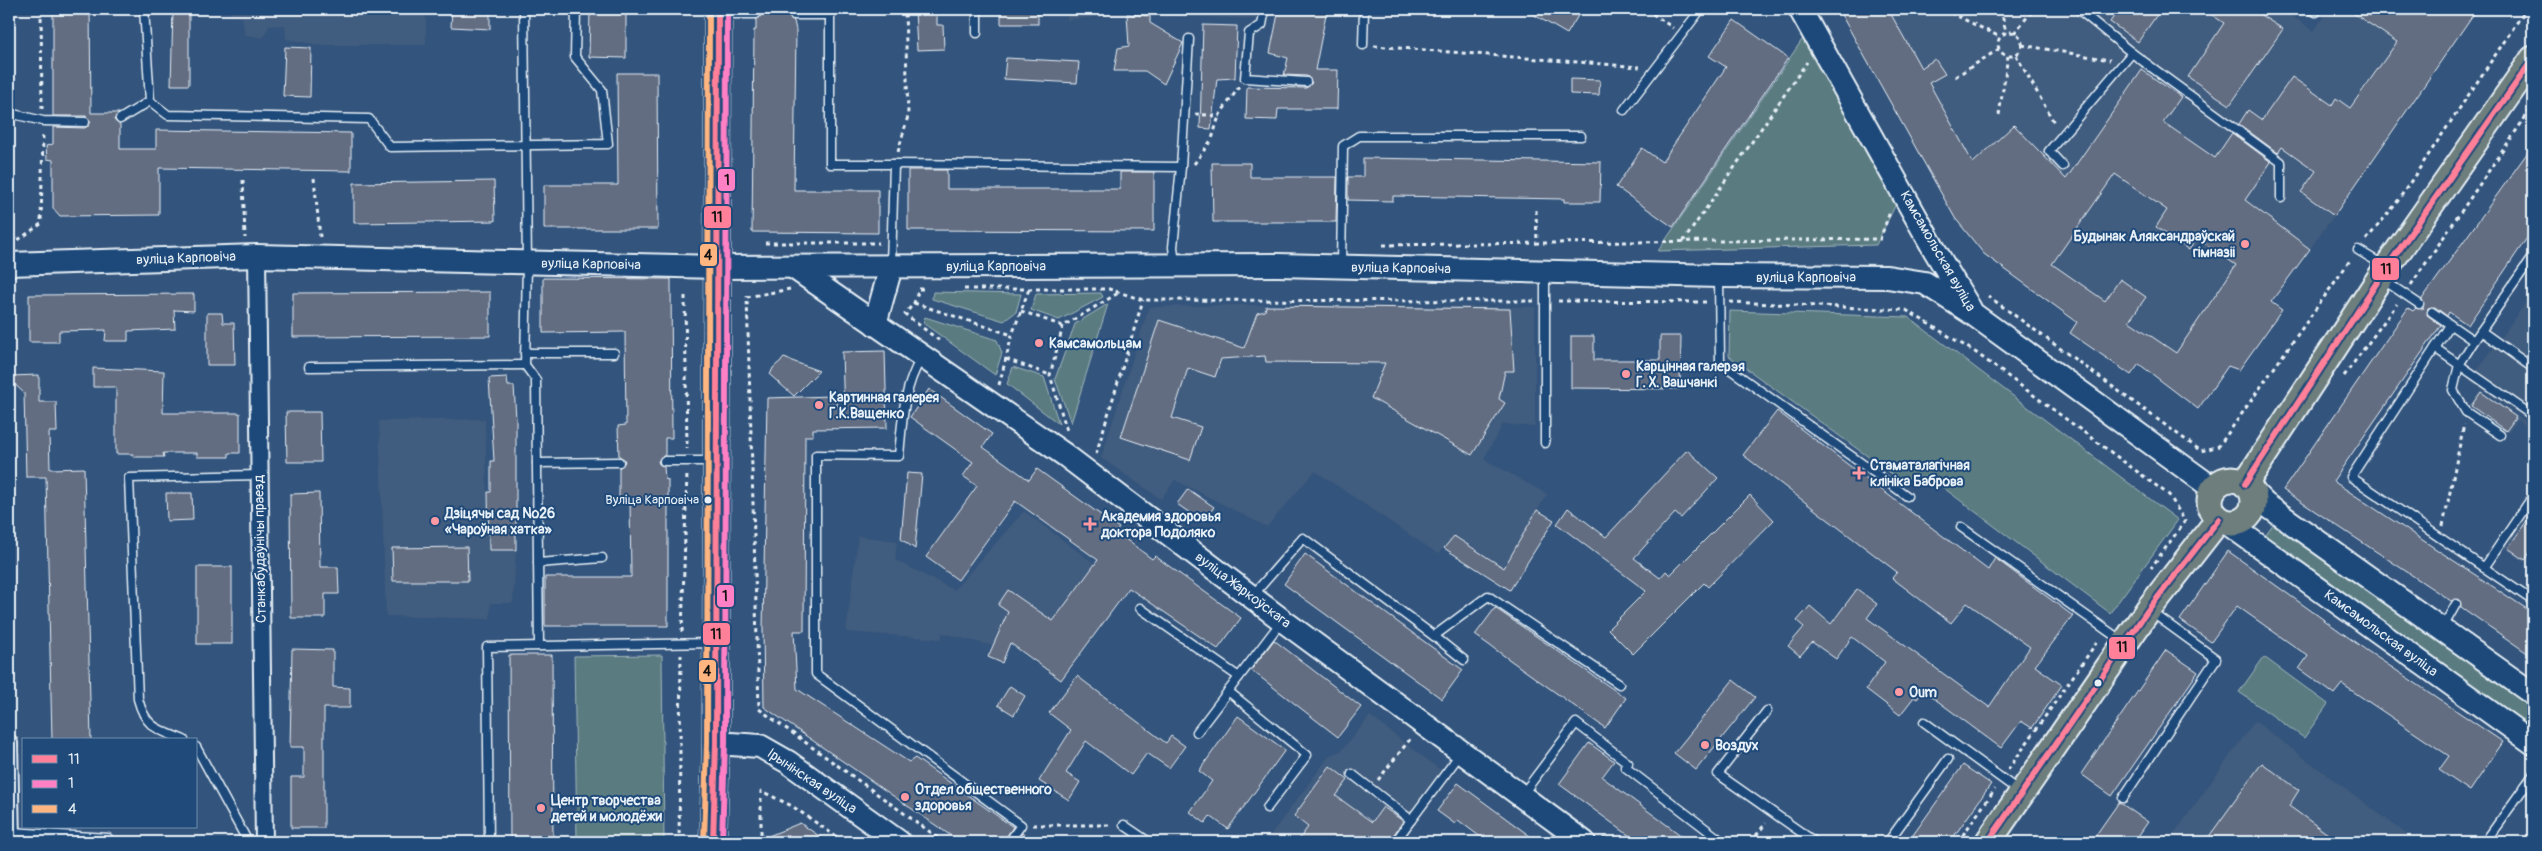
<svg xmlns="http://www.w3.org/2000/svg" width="2542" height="851" font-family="Pangolin,sans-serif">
<rect width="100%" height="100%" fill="#33547c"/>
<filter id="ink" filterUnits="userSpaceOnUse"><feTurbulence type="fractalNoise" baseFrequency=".02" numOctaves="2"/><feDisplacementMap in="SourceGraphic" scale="10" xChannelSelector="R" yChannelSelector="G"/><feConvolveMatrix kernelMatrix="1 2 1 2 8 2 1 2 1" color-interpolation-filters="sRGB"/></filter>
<g filter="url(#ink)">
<g fill="#415c7e">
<polygon points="230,9 426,9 426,45 319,45 286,39 285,25 269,26 263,38 245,35 242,17 230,16"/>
<polygon points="1067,9 1256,9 1256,19 1127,14 1067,20"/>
<polygon points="1828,9 2282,9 2314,31 2328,9 2477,9 2334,216 2271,302 2282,310 2239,370 2228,366 2198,409 2139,364 2131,375 2070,333 2077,321 1984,254 1955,218 1839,11 1831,15"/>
<polygon points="2533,292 2533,424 2470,381"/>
<polygon points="1237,305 1535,307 1535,427 1503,424 1484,459 1547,494 1504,568 1455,536 1438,554 1315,471 1267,527 1175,480 1161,499 1101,458 1149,307"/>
<polygon points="2480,390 2533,427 2533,432 2517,420 2508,433 2469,406"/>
<polygon points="485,419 489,550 516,550 513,603 491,603 490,619 386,616 379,421"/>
<polygon points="2533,488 2533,552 2526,563 2496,542"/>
<polygon points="1024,511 1095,564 1117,533 1151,558 1061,680 1011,642 993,646 942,633 942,639 846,632 858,536 897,541 895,560 954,590"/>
<polygon points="1370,716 1451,778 1401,842 1265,842 1330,755 1341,751"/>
<polygon points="2255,721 2417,842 2168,842"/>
</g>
<g fill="#5a7c81" stroke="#a1b6bc">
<polygon points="1804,37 1896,204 1876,245 1658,251"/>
<polygon points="933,292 1021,294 1016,312 1004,321 932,299"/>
<polygon points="1101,293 1103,297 1059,320 1031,310 1036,294"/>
<polygon points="1108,304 1071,423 1055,379 1075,324"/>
<polygon points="1730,311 1908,317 2178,520 2110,613 1929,477 1899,479 1729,356"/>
<polygon points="925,317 997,340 1002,353 995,375 923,323"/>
<polygon points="1013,367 1044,377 1059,424 1007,384"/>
<polygon points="2274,524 2533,708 2533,731 2263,539"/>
<polygon points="662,655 664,842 577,842 574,656"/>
<polygon points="2264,657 2328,704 2304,738 2239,692"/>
</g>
<g fill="#626d82" stroke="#e8f1f8" fill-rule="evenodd">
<polygon points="53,9 90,9 91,113 119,113 114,120 120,125 120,149 156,149 156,130 351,133 351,171 159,168 159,215 60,216 53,208 53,160 47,159 46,146 53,144 53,127 85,128 91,122 86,116 53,116"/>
<polygon points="173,9 189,9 189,85 171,85"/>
<polygon points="452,9 490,9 490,29 451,27"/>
<polygon points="590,9 626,9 626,58 589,57"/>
<polygon points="758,9 794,9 788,15 794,21 796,30 794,190 878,190 878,233 752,232 754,30 756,30 756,20 762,14"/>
<polygon points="915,9 937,9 937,25 943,25 944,49 917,50"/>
<rect x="1001" y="9" width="37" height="15"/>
<polygon points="1279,9 1327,9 1315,70 1338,70 1337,109 1278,109 1277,120 1246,119 1247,87 1306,88 1312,83 1307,76 1284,75 1288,58 1270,53"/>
<polygon points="1524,9 1582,9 1567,34"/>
<path d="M1838 9H1888L1921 68 1935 59 1945 74 1929 83 1973 163 2014 125 2066 179 2142 70 2181 97 2163 122 2215 158 2232 133 2271 162 2245 200 2310 249 2271 302 2282 310 2239 370 2228 366 2198 409 2139 364 2131 375 2070 333 2077 322 1984 254 1955 218ZM2115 174 2167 210 2156 227 2189 250 2197 238 2236 265 2176 353 2129 321 2146 297 2120 279 2105 301 2052 264Z"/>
<polygon points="2119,9 2161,9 2138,42 2110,22"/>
<polygon points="2203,9 2251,9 2283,29 2230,105 2188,77 2224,23"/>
<polygon points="2347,9 2477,9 2334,216 2301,192 2316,171 2282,147 2278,153 2239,124 2248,110 2262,120 2292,77 2332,105 2336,98 2350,108 2397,42"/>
<polygon points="1127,14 1150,16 1150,23 1183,43 1164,84 1145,71 1114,71 1118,48 1129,46"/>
<polygon points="1734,20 1788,58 1673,227 1616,187 1642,148 1662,162 1726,67 1709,56"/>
<polygon points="1203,25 1237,26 1235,78 1217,79 1211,129 1200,128"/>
<polygon points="285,47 311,48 310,97 283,96"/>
<polygon points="1006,58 1079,62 1077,83 1004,79"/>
<polygon points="617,73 657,73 658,229 544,229 544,185 618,185"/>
<polygon points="1570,79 1600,80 1599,95 1570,94"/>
<polygon points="2533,145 2533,229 2468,325 2449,312 2447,316 2435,307 2428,308 2427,315 2441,325 2333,481 2533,613 2533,657 2461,607 2459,599 2451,601 2283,490 2408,308 2413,311 2416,308 2423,308 2422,299"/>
<polygon points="1363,158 1601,162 1600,202 1564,202 1564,199 1393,196 1393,201 1348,200 1348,177 1363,177"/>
<polygon points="1212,163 1250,163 1250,177 1337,177 1336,222 1213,222"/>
<polygon points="908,170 947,170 947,189 1120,189 1120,172 1154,172 1154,231 908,230"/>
<polygon points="494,181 495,221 354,223 354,183"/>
<polygon points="543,278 671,279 672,438 665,438 665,455 658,461 659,464 664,467 665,479 668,480 668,626 545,626 545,577 631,577 630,499 619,499 619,468 625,462 624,459 619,456 618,426 626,425 625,332 543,333"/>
<polygon points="490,292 490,336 293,337 293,293"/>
<polygon points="194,294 194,311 174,310 175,329 128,331 128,341 105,341 106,330 59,331 59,342 29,342 29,295"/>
<polygon points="1266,306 1510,309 1514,371 1505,371 1499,399 1505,403 1472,455 1371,398 1385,363 1266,362 1265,356 1221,359 1215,377 1188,368 1172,418 1201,427 1190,460 1121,437 1159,320 1244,348 1257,313 1265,311"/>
<polygon points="207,313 222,313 223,323 234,323 235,365 207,365"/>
<polygon points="1571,336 1594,336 1594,360 1660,360 1660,336 1681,336 1680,389 1571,388"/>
<polygon points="885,351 887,428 813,429 813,436 805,436 804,631 794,631 797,689 909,762 915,758 1013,827 1003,842 960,842 764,707 763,629 767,398 832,396 844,416 842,352"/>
<polygon points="784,358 819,371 794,396 770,375 773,368"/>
<polygon points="93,368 164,371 163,413 240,413 240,453 229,453 229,457 197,457 197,453 163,453 164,457 133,457 133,454 116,454 116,387 93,387"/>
<polygon points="39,375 39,402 56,402 57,432 49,432 50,469 84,468 91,740 52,740 46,477 26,477 24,393 9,379 9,376"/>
<polygon points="507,377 508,386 514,386 516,419 516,550 489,550 488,492 491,492 491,461 494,461 489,378"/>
<polygon points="929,389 992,434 983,447 1029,480 1037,469 1119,528 1116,532 1152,559 1155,556 1241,618 1218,649 1129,588 1061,680 1010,643 1002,663 988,657 1008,612 998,605 1008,590 1053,621 1098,560 1015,501 958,580 926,557 977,486 963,476 973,462 910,417"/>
<polygon points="2481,392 2516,417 2506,431 2471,406"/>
<polygon points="1777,411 1988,570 1995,558 2073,616 2035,666 2062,685 2032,728 2021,721 2001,748 1924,691 1917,699 1914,697 1900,715 1866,689 1885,662 1852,637 1836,659 1812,642 1800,656 1788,646 1804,627 1797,621 1810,606 1831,624 1857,589 1877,604 1867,618 1989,707 2030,647 1967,603 1951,623 1892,578 1897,572 1743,455"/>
<polygon points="286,412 320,412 321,462 287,462"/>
<polygon points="1687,450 1718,478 1681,518 1675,513 1634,558 1660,578 1666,571 1670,575 1750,495 1774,520 1708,587 1704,583 1633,654 1608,629 1646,591 1557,524 1568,508 1606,537"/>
<polygon points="907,473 922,474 915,549 901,539"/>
<polygon points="1188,489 1214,507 1203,522 1177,504"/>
<polygon points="166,493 192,493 193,520 167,521"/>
<polygon points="319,493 320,567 338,567 339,594 325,594 325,618 291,618 290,494"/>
<polygon points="1537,510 1554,520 1510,590 1444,548 1454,536 1504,568"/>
<polygon points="2533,512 2533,548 2525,560 2508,548"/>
<polygon points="467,547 468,581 393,581 392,548"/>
<polygon points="2228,551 2366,650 2503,742 2470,791 2439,770 2449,756 2342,684 2334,694 2299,669 2308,656 2237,606 2211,642 2180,620"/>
<polygon points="1305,554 1463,670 1442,699 1284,584"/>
<rect x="197" y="567" width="35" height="77"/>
<polygon points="1495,608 1626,698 1605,728 1475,635"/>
<polygon points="1274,640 1361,707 1338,737 1251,670"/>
<polygon points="292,649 333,650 333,687 350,688 350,708 324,708 324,828 291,828 291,777 304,777 304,747 290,747"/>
<polygon points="2166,650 2198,672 2112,796 2081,774"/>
<polygon points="509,655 552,655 553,842 510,842"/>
<polygon points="1077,676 1166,743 1171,736 1185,746 1169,768 1147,753 1131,775 1086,741 1066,773 1080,782 1069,800 1039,781 1071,730 1049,713"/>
<polygon points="1733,680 1755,697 1696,770 1674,753"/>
<polygon points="1010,686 1025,696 1014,715 998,705"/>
<polygon points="1238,716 1285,750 1228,829 1210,816 1205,823 1190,812 1212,781 1199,771"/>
<polygon points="1589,743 1614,761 1602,777 1690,842 1638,842 1559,784"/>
<polygon points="2262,763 2299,790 2289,806 2339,842 2205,842"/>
<polygon points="1963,765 1991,784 1950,842 1908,842"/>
<polygon points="1330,766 1348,780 1336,796 1372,822 1383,807 1403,821 1389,842 1297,842 1308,827 1294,816"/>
<polygon points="1458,783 1538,842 1487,842 1458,820 1455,824 1437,811"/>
<polygon points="2119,802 2148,822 2134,842 2091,842"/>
<polygon points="800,823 828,842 754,842"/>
<polygon points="1022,833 1034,842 1016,842"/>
</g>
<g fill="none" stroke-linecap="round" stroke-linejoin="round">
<defs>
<g id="lane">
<polyline points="144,9 150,101 168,115 369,119 390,147 608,144 602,90 575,57 576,9"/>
<polyline points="524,9 527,264 525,365 536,380 539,646"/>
<polyline points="830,9 830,164 894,164 891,265"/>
<polyline points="1265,9 1262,25 1249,33 1245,78 1306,82"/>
<polyline points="2078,9 2132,53 2281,162 2281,198"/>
<polyline points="2310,9 2316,12"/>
<polyline points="722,14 756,14"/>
<polyline points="794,15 830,15"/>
<polyline points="977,33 977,9"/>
<polyline points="1363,45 1364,9"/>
<polyline points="1624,110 1701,9"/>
<polyline points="9,113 43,121 85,122"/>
<polyline points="120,119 150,101"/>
<polyline points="894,164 1181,167"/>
<polyline points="2063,166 2049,151 2132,53"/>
<polyline points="2358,250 2383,265"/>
<polyline points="1175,264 1173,247 1181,167 1189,39"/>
<polyline points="1341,265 1343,146 1359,136 1581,136"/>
<polyline points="1719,279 1720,362 1907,496"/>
<polyline points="2382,279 2419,304"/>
<polyline points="2432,312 2474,341 2533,256"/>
<polyline points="2450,325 2351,477 2533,601"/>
<polyline points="2481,331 2533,368"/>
<polyline points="2474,341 2459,365 2453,390 2466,412 2500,435"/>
<polyline points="2435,348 2533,416"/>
<polyline points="525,353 614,353"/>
<path d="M921 359C903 387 902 424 899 456L816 455V674L1021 825 1009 842"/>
<polyline points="309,367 525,365"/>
<polyline points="1545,443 1545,274"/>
<polyline points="664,461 712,461"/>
<polyline points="537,463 619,462"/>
<polyline points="1961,527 2122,641"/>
<polyline points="538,563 602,558"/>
<polyline points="2484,568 2533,496"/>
<polyline points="1253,595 1303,538 1434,636 1488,596 1619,684"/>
<polyline points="1140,608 1239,677"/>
<polyline points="2442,629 2456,604"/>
<polyline points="1434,636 1464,660"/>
<polyline points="1228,691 1307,755 1267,808"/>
<polyline points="1767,711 1718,774 1815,842"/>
<polyline points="1924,722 2019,791"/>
<polyline points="1197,732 1281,622"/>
<path d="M184 740C158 729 146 729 138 699L129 478 259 475"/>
<polyline points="196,747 248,842"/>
<polyline points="1352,774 1411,820 1461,753"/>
<polyline points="1522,795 1576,723 1628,763 1625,767 1723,842"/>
<polyline points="2123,798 2216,659 2150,611"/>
<polyline points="1124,825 1149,842"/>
<polyline points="11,832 108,838 108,842"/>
<polyline points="489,842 487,647 714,643"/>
<polyline points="1395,842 1411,820"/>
<polyline points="1888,842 1948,759"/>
<polyline points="2485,842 2533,775"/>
</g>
<g id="street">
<polyline points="257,256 264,842"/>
<polyline points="9,743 11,842"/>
</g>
<g id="secondary">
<polyline points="1800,9 1934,249 1970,309"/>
<polyline points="9,264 257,256 717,267 1278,265 1719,276 1887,277 1925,283 1973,314 2214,489"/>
<polyline points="793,267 1065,455 1282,620 1584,842"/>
<polyline points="875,324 891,267"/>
<polyline points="2250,489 2265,504 2533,694"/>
<polyline points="2227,523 2533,743"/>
<polyline points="716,743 760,746 788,762 899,842"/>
</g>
<g id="primary">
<circle cx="2232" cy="501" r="22"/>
<polyline points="2245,484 2387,267 2533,59"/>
<polyline points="713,842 716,743 718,9"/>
<polyline points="1988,842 2148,610 2219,519"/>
</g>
</defs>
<use href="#lane" stroke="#e8f1f8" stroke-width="11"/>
<use href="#street" stroke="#e8f1f8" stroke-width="20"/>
<use href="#secondary" stroke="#e8f1f8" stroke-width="26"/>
<use href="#primary" stroke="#e8f1f8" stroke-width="29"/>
<g stroke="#e8f1f8" stroke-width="3" stroke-dasharray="4 4" stroke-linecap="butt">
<polyline points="41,9 42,109"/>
<polyline points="1646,9 1673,28"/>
<polyline points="1943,9 2000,37"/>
<polyline points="2001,9 2006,33"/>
<circle cx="2010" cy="44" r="12"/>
<polyline points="2014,33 2034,9"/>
<polyline points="2022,45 2110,60"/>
<polyline points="1374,46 1640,67"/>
<polyline points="2016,55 2055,124"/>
<polyline points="1955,77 1999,49"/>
<polyline points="1195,114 1219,116 1239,87"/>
<polyline points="1999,115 2008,56"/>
<polyline points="898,152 908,116 905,9"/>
<polyline points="1194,164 1212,139 1219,116"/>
<polyline points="314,178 320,237"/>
<polyline points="243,180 245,238"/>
<polyline points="1536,210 1537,244"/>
<polyline points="18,240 41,224 43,133"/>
<polyline points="2366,240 2395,205 2526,9"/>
<polyline points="1683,242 1807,62"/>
<polyline points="765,243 879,243"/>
<polyline points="1383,245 1880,239 1890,212"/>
<polyline points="2411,285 2533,106"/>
<polyline points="790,289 747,297 759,709 944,842"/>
<polyline points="923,289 919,289 914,303 905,314 941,342"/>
<polyline points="964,289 1109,289 1143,300 1534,301"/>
<polyline points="685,296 687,449"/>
<polyline points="1988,296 2201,451 2219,446 2351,259"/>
<polyline points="1558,301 1706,302"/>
<polyline points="1730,302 1906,310 1975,352 2169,495 2185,521 2151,568"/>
<polyline points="914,303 1012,335"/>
<polyline points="1021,311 1063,326 1120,292"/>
<polyline points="1063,326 1050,375 1067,431"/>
<polyline points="1006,359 1050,375"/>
<polyline points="2344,376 2397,304"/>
<polyline points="999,385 1012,335 1029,289"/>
<polyline points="1096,454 1143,300"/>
<polyline points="2443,526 2464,424"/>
<polyline points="682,632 687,473"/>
<polyline points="2008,770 2099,639"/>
<polyline points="1378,780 1411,738"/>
<polyline points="1033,825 1111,825"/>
<polyline points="1603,837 1610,842"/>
<polyline points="679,842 681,655"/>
<polyline points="761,842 761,791 792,806 844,842"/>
<polyline points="1751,842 1766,823"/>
<polyline points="1958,842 1995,789"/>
</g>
<use href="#lane" stroke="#1f4a7a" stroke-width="8"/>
<use href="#street" stroke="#1f4a7a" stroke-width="16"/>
<use href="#secondary" stroke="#1f4a7a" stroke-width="22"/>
<use href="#primary" stroke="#6d7e7c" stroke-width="25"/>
<defs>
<g id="bus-1">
<polyline points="2245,484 2387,267 2533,59"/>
<polyline points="713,842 716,743 718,9"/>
<polyline points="1988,842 2148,610 2219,519"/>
</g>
<polyline id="bus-2" points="722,842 725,743 727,9"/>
<polyline id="bus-3" points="704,842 707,743 709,9"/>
</defs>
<use href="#bus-1" stroke="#1f4a7a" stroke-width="10"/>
<use href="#bus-2" stroke="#1f4a7a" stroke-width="10"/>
<use href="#bus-3" stroke="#1f4a7a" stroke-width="10"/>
<use href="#bus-1" stroke="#ff8098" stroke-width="6"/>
<use href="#bus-2" stroke="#ff80c5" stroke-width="6"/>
<use href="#bus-3" stroke="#ffb580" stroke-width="6"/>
</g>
</g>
<g fill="#ff9aa2" stroke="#1f4a7a" stroke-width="2">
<circle cx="2245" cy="244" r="5"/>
<circle cx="1039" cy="343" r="5"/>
<circle cx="1626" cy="374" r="5"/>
<circle cx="819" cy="405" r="5"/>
<path d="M1856.5 465.5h5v5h5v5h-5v5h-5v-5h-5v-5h5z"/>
<circle cx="435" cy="521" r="5"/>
<path d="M1087.5 516.5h5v5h5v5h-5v5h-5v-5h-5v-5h5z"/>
<circle cx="1899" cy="692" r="5"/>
<circle cx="1705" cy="745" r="5"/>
<circle cx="905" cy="797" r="5"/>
<circle cx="541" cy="808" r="5"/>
</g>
<g fill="#e8f1f8" stroke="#1f4a7a" stroke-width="2">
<circle cx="708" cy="500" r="4.5"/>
<circle cx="2098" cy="683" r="4.5"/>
</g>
<g text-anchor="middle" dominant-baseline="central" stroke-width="4" stroke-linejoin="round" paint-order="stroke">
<g font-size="13" fill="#e8f1f8" stroke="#1f4a7a" text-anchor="end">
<text x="699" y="500">Вуліца Карповіча</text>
</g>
<g font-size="14" font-weight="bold" fill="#e8f1f8" stroke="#1f4a7a" text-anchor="start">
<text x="2235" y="236" text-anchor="end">Будынак Аляксандраўскай<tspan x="2235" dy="16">гімназіі</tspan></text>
<text x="1049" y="343">Камсамольцам</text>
<text x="1636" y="366">Карцінная галерэя<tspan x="1636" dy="16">Г. Х. Вашчанкі</tspan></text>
<text x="829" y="397">Картинная галерея<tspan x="829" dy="16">Г.К.Ващенко</tspan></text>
<text x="1870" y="465">Стаматалагічная<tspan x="1870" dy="16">клініка Баброва</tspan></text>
<text x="445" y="513">Дзіцячы сад №26<tspan x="445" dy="16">«Чароўная хатка»</tspan></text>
<text x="1101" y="516">Академия здоровья<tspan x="1101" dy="16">доктора Подоляко</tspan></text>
<text x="1909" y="692">Oum</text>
<text x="1715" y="745">Воздух</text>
<text x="915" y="789">Отдел общественного<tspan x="915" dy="16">здоровья</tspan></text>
<text x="551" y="800">Центр творчества<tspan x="551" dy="16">детей и молодёжи</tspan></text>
</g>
<g font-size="14" fill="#e8f1f8" stroke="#1f4a7a">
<text transform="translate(1938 251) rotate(60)">Камсамольская вуліца</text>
<text transform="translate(186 258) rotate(-2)">вуліца Карповіча</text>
<text transform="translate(591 264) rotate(1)">вуліца Карповіча</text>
<text x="996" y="266">вуліца Карповіча</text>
<text transform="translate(1401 268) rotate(1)">вуліца Карповіча</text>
<text x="1806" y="277">вуліца Карповіча</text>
<text transform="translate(260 549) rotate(-91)">Станкабудаўнічы праезд</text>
<text transform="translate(1243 590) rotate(37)">вуліца Жаркоўскага</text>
<text transform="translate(2381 633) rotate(36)">Камсамольская вуліца</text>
<text transform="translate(812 781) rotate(34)">Ірынінская вуліца</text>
</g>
</g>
<g stroke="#1f4a7a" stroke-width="2">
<rect x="717" y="168" width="19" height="24" rx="5" fill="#ff80c5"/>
<rect x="703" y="205" width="29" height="24" rx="5" fill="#ff8098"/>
<rect x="699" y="243" width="19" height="24" rx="5" fill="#ffb580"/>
<rect x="2371" y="257" width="29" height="24" rx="5" fill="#ff8098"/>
<rect x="716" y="584" width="19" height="24" rx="5" fill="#ff80c5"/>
<rect x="702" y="622" width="29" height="24" rx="5" fill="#ff8098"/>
<rect x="2108" y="636" width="28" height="24" rx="5" fill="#ff8098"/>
<rect x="698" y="659" width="19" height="24" rx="5" fill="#ffb580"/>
</g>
<g font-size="14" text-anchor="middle" font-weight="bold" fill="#111">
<text x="727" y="185">1</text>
<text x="717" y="222">11</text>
<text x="708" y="260">4</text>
<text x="2386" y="274">11</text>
<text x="725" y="601">1</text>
<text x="716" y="639">11</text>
<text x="2122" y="652">11</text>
<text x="707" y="676">4</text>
</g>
<rect width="2542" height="851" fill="none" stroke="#1f4a7a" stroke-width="30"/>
<rect x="15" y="15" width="2512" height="821" fill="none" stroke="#e8f1f8" stroke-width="2" filter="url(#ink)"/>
<rect x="22" y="738" width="175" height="90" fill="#1f4a7a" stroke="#6f8dac"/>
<rect x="32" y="755" width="25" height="8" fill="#ff8098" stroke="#6f8dac"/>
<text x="68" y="764" font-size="15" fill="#e8f1f8">11</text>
<rect x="32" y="780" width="25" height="8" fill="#ff80c5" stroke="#6f8dac"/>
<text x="68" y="788" font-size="15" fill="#e8f1f8">1</text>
<rect x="32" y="805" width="25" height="8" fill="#ffb580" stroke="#6f8dac"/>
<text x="68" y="814" font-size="15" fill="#e8f1f8">4</text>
</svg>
